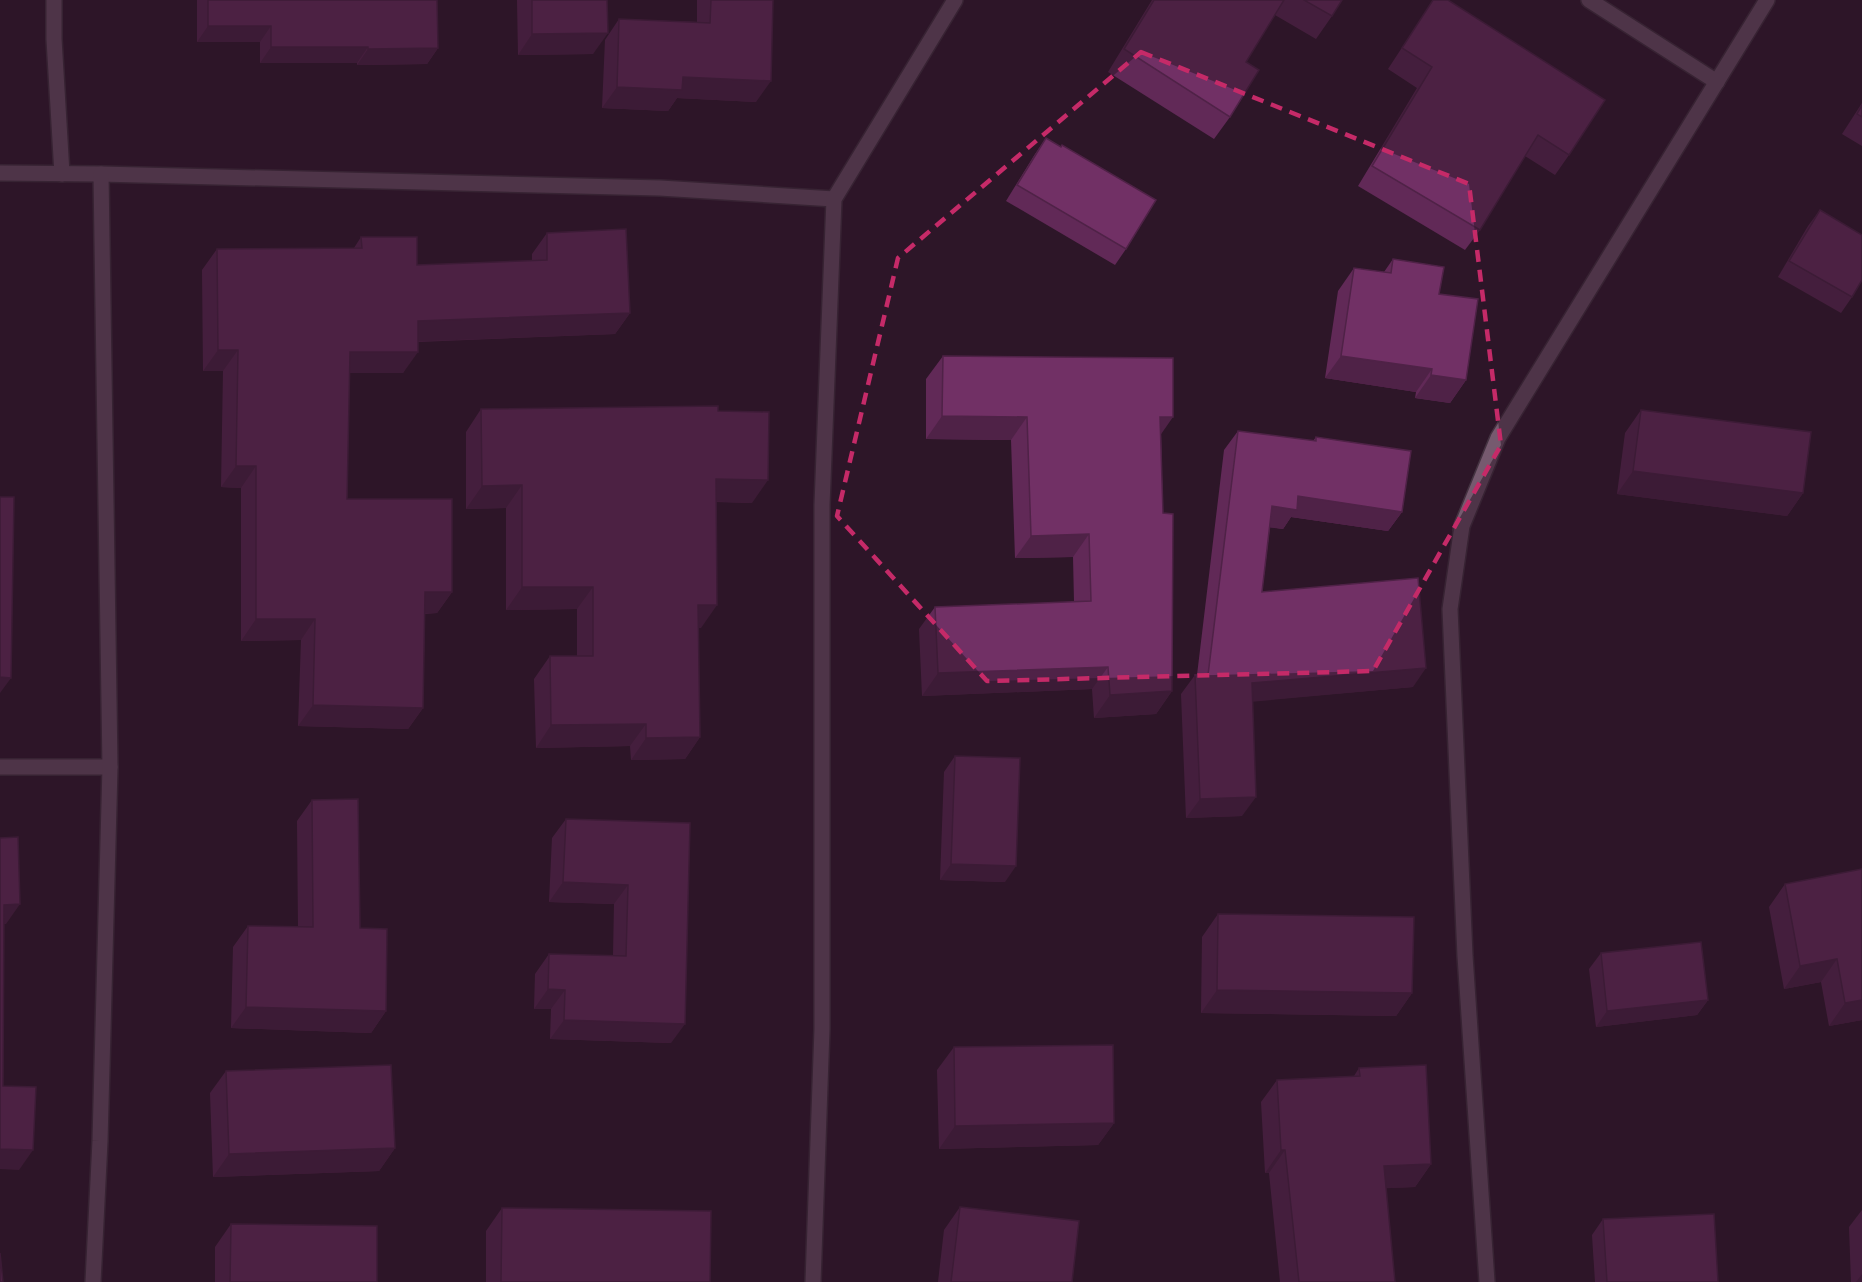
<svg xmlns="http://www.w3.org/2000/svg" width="1862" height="1282" font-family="Mulish,sans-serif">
<rect width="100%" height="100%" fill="#2d1628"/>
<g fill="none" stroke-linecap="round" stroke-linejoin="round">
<defs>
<g id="minor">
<polyline points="54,0 54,39 62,174"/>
<polyline points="1589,0 1717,82"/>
<polyline points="0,173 101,174 660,188 834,199"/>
<polyline points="0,767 110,767"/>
<polyline points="93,1282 100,1141 110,767 101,174"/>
<polyline points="813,1282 822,1029 822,505 834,199 955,0"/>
<polyline points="1487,1282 1465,956 1450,609 1462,526 1498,438 1767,0"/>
</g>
</defs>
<use href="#minor" stroke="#443341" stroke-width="18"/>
<use href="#minor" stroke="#765a6f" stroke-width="15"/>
</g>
<g fill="#612957">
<polygon points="197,0 437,0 438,48 427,64 357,65 357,63 260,63 260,42 197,42"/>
<polygon points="517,0 607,0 593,54 518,55"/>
<polygon points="697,0 773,0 756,102 677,98 668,111 602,108 605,40 619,19 697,22"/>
<polygon points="1152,0 1342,0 1332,16 1316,39 1275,15 1246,62 1230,117 1214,139 1108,72"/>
<polygon points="1433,0 1569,155 1555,175 1525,156 1480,230 1465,250 1358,186 1417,88 1388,69"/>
<polygon points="1862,103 1862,146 1842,134"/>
<polygon points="1046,138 1126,249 1115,265 1006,201 1035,154"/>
<polygon points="1820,210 1852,297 1841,313 1778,277 1808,226"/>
<polygon points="547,233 630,313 615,334 418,342 403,373 349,373 347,499 452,592 437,613 425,614 423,708 408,729 298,726 301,640 241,641 241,488 221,487 223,371 203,371 202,270 217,249 354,248 361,237 417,265 532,261 532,254"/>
<polygon points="1393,259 1439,294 1466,380 1450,403 1415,398 1416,392 1325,378 1338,291 1354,268 1384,272"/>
<polygon points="943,356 1161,434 1163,513 1172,691 1156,714 1094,718 1092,689 922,696 919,629 935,607 1074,602 1073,557 1015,558 1011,440 926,439 926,379"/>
<polygon points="481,409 718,411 752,503 716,502 701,628 698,628 700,737 685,759 631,760 630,746 536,748 534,679 550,656 577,656 577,609 506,610 506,508 466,509 466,432"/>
<polygon points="1641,410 1803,493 1787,516 1617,494 1625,433"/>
<polygon points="1238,431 1313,441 1316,437 1402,512 1388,531 1291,517 1283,529 1270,527 1262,592 1413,687 1252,701 1242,816 1186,818 1181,694 1195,675 1197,675 1224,450"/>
<polygon points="955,756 1005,882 940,880 944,772"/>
<polygon points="312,800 360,928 386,1011 371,1033 231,1028 233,947 248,926 298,927 297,821"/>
<polygon points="566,819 690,823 671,1043 550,1039 551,1009 534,1009 535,974 549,954 613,956 614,904 549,902 552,838"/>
<polygon points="1862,869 1862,1020 1829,1026 1821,982 1784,989 1769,907 1785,884"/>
<polygon points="1218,914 1412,993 1396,1016 1201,1013 1202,937"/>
<polygon points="1601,953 1708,1000 1697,1015 1596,1027 1589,969"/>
<polygon points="954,1047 1114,1123 1098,1145 939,1149 937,1070"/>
<polygon points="1359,1068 1431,1164 1415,1187 1386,1188 1395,1282 1280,1282 1269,1173 1265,1173 1261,1102 1277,1080 1354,1076"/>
<polygon points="226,1071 395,1148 379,1171 213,1177 210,1093"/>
<polygon points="960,1207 1072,1282 938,1282 944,1230"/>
<polygon points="502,1208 710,1282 486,1282 486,1231"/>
<polygon points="1862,1210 1862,1282 1851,1282 1849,1227"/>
<polygon points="1603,1219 1718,1282 1595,1282 1592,1235"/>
<polygon points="231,1224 377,1282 215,1282 215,1247"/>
</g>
<g fill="#4f2247">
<polygon points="208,26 271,26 260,42 197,42"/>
<polygon points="608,33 593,54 518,55 532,34"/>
<polygon points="271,47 368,47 357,63 260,63"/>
<polygon points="438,48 427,64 357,65 368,49"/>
<polygon points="683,77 771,81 756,102 677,98 668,111 602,108 617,87"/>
<polygon points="630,313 615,334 403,342 418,321"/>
<polygon points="218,350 238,350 223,371 203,371"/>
<polygon points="350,352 418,352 403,373 335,373"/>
<polygon points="1341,356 1432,369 1416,392 1325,378"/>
<polygon points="1431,375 1466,380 1450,403 1415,398"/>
<polygon points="942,416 1027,417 1011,440 926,439"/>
<polygon points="1160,417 1173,417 1157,440"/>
<polygon points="236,466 256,466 241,488 221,487"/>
<polygon points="1633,471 1803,493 1787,516 1617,494"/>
<polygon points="716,479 768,480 752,503 700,501"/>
<polygon points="522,485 506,508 466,509 482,486"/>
<polygon points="1298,496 1402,512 1388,531 1291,517 1283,529 1258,526 1272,506"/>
<polygon points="1089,534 1073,557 1015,558 1031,536"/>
<polygon points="522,587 593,587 577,609 506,610"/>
<polygon points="425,592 452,592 437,613 410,614"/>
<polygon points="698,605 717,605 701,628 682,628"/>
<polygon points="256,619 315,619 301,640 241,641"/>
<polygon points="1108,667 1092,689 922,696 938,673"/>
<polygon points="1426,668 1413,687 1238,703 1252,683"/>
<polygon points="0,677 11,678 0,693"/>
<polygon points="1172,691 1156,714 1094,718 1110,695"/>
<polygon points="313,705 423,708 408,729 298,726"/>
<polygon points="646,724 630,746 536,748 551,725"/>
<polygon points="700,737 685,759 631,760 646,738"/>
<polygon points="1256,797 1242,816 1186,818 1200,799"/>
<polygon points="951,864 1016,866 1005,882 940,880"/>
<polygon points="563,882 628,885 614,904 549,902"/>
<polygon points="20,904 6,924 0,924 4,905"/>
<polygon points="1837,959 1821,982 1784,989 1800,966"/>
<polygon points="548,989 565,990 551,1009 534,1009"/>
<polygon points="1217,990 1412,993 1396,1016 1201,1013"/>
<polygon points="1708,1000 1697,1015 1596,1027 1607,1011"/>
<polygon points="1862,1000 1862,1020 1829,1026 1845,1003"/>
<polygon points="246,1007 386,1011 371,1033 231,1028"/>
<polygon points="564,1020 685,1024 671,1043 550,1039"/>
<polygon points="1114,1123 1098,1145 939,1149 955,1126"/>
<polygon points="395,1148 379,1171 213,1177 229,1154"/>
<polygon points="0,1149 33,1150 19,1170 0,1169"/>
<polygon points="1281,1150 1285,1150 1269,1173 1265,1173"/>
<polygon points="1431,1164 1415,1187 1368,1189 1384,1166"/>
<polygon points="1862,1274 1862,1282 1856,1282"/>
</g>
<g fill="#713065" stroke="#4f2247" stroke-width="1.5">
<polygon points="208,0 437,0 438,48 368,49 368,47 271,47 271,26 208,26"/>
<polygon points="532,0 607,0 608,33 532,34"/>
<polygon points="711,0 773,0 771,81 683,77 682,90 617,87 619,19 710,23"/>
<polygon points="1154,0 1284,0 1246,62 1259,70 1230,117 1124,49"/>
<polygon points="1304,0 1342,0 1332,16"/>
<polygon points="1433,0 1448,0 1605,100 1569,155 1538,135 1480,230 1372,166 1432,67 1402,48"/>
<polygon points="1862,105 1862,117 1857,114"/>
<polygon points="1046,138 1061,147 1062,145 1156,200 1126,249 1017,185"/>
<polygon points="1820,210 1862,235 1862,280 1852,297 1789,261"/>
<polygon points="626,229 630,313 418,321 418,352 350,352 347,499 452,499 452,592 425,592 423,708 313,705 315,619 256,619 256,466 236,466 238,350 218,350 217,249 362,248 361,237 417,237 417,265 547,260 547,233"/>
<polygon points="1393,259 1444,267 1439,294 1478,299 1466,380 1431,375 1432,369 1341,356 1354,268 1391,273"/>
<polygon points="943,356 1173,358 1173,417 1160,417 1163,513 1173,514 1172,691 1110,695 1108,667 938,673 935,607 1091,601 1089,534 1031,536 1027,417 942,416"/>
<polygon points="718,406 718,411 769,412 768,480 716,479 717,605 698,605 700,737 646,738 646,724 551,725 550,656 593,656 593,587 522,587 522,485 482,486 481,409"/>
<polygon points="1641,410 1811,432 1803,493 1633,471"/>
<polygon points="1238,431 1316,441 1316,437 1411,451 1402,512 1298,496 1297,510 1272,506 1262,592 1418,578 1426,668 1252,683 1256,797 1200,799 1195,675 1208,675"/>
<polygon points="0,497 14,497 11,678 0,677"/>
<polygon points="955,756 1020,758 1016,866 951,864"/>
<polygon points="358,799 360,928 387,929 386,1011 246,1007 248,926 313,927 312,800"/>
<polygon points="566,819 690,823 685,1024 564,1020 565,990 548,989 549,954 626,956 628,885 563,882"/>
<polygon points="18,837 20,904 4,905 3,1086 36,1087 33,1150 0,1149 0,838"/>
<polygon points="1862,869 1862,1000 1845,1003 1837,959 1800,966 1785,884"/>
<polygon points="1218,914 1414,917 1412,993 1217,990"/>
<polygon points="1701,942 1708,1000 1607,1011 1601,953"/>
<polygon points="1113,1045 1114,1123 955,1126 954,1047"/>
<polygon points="391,1065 395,1148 229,1154 226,1071"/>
<polygon points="1426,1065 1431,1164 1384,1166 1395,1282 1299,1282 1285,1150 1281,1150 1277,1080 1360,1076 1359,1068"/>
<polygon points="960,1207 1079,1221 1072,1282 951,1282"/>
<polygon points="502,1208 711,1211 710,1282 501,1282"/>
<polygon points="1714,1214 1718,1282 1607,1282 1603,1219"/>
<polygon points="231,1224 377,1226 377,1282 230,1282"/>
<polygon points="0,1253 3,1282 0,1282"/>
</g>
<path d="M0 0H1862V1282H0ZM1141 52 1469 184 1501 445 1373 671 987 681 837 516 898 258Z" fill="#2d1628" fill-opacity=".55" fill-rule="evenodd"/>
<path fill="none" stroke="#c52a68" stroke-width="4.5" stroke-dasharray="12 8" stroke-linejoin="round" d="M1141 52 1469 184 1501 445 1373 671 987 681 837 516 898 258Z"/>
</svg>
